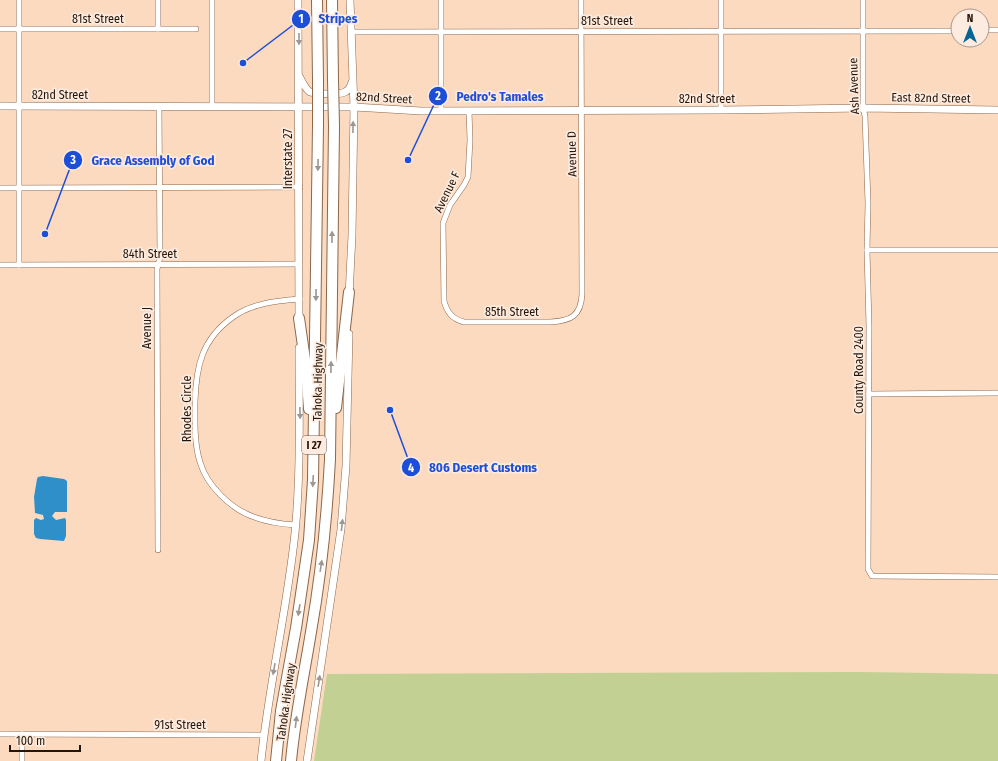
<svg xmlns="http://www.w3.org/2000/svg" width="998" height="761" font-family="'Fira Sans Condensed',sans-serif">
<rect width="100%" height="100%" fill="#fbdac0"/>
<polygon fill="#c2d094" points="861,672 998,674 998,761 314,761 327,674"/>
<polygon fill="#2f90c9" points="43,476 64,479 67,481 67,512 55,512 52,516 56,520 65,518 66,520 66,536 64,541 40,539 36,538 34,534 34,520 36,518 41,520 44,519 43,515 35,513 34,497 37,479 38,477"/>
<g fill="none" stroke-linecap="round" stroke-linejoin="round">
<defs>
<g id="street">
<polyline points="19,0 19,265"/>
<polyline points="158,0 158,29"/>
<polyline points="212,0 212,106"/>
<polyline points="441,0 441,111"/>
<polyline points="863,0 863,108 865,116 868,203 867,250 869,326 868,569 872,576 998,577"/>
<polyline points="0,29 196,29"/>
<polyline points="982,30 998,30"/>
<polyline points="351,32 958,31"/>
<polyline points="721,110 721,0"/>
<path d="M469 111 470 140 468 177 464 185 450 205 443 223 444 301C447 312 452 319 464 322H550C571 321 581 316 582 294L581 0"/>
<polyline points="0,188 300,187"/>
<polyline points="867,250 998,250"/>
<polyline points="0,265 299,264"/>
<polyline points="869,394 998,393"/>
<path d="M296 525C282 524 267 522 254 517 231 509 207 486 200 462 194 443 195 421 195 402 196 366 202 339 233 317 252 303 277 301 300 299"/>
<polyline points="158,550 157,269 160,257 159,106"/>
<polyline points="0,734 263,735"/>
<polyline points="22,734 22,761"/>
</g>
<g id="secondary">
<polyline points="298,0 299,322"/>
<path d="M299 76C302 81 305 89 310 92 316 94 339 95 345 92 349 90 351 86 352 82"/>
<polyline points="0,106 354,107 421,111 721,110 863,108 998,110"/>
<polyline points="349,296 352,235 354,107 350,0"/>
<path d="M261 761C269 684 287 610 295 533 301 472 299 410 299 348"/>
<polyline points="307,761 341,529 346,466 349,334"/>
</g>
<g id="highway">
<polyline points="317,0 318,80"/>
<polyline points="332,0 333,80"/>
<polyline points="299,318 306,367 309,409"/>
<polyline points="336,408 349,292"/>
<polyline points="276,761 281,711 296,628 309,540 313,480 318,126"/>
<path d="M291 761C295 717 304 675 311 632 321 575 327 517 330 459L334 126"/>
</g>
</defs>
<use href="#street" stroke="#8c674a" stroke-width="6"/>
<use href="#secondary" stroke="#8c674a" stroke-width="8"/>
<use href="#highway" stroke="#8c674a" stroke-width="12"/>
<use href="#street" stroke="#fff" stroke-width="5"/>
<use href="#secondary" stroke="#fff" stroke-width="7"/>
<use href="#highway" stroke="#fff" stroke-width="10"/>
<defs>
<g id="highway-bridge">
<polyline points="333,80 334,126"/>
<polyline points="318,126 318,80"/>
</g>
</defs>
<use href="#highway-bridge" stroke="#8c674a" stroke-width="12" stroke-linecap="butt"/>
<use href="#highway-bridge" stroke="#fff" stroke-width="10"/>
</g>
<defs><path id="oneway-solid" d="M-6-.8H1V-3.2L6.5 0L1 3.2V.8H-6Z"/></defs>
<g fill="#9d9691">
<use href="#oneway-solid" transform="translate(299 39) rotate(90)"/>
<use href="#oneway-solid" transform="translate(353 127) rotate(-89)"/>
<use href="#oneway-solid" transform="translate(318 165) rotate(91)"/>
<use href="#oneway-solid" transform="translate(332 237) rotate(-89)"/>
<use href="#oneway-solid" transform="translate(316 295) rotate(91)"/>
<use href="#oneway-solid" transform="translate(331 367) rotate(-89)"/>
<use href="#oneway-solid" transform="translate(300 413) rotate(89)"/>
<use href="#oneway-solid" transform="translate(313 481) rotate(93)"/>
<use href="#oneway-solid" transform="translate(342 525) rotate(-84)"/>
<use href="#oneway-solid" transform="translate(321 566) rotate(-81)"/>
<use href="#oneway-solid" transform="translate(299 610) rotate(99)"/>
<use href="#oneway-solid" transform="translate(274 669) rotate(100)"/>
<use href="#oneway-solid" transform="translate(319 681) rotate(-81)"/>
<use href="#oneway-solid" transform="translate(296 722) rotate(-83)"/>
</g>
<g text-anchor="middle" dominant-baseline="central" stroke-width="3.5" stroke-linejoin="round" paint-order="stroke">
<rect fill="#fcebde" stroke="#66564a" stroke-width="1" x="302" y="436" width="24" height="18" rx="3"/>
<g font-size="11" font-weight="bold" fill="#25160b">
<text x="314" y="445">I 27</text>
</g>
<g font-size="12" fill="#25160b" stroke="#fcebde">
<text x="98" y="19">81st Street</text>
<text x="607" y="21">81st Street</text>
<text transform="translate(854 86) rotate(-92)">Ash Avenue</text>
<text x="60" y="95">82nd Street</text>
<text transform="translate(384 98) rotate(3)">82nd Street</text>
<text transform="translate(931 98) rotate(1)">East 82nd Street</text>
<text x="707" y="99">82nd Street</text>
<text transform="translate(572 154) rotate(-91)">Avenue D</text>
<text transform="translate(288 159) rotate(-90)">Interstate 27</text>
<text transform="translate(447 192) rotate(-64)">Avenue F</text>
<text x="150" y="254">84th Street</text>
<text x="512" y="312">85th Street</text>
<text transform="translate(147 328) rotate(-90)">Avenue J</text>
<text transform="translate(859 370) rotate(-90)">County Road 2400</text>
<text transform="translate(318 382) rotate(-89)">Tahoka Highway</text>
<text transform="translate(187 409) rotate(-90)">Rhodes Circle</text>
<text transform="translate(286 702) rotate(-82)">Tahoka Highway</text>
<text x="180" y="725">91st Street</text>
</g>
</g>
<path fill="none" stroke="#1d4ed8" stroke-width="1.5" d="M243 63L301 19M408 160L438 96M45 234L73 160M390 410L411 467"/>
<g fill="#1d4ed8" stroke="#fcebde" stroke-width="1.5">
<circle cx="243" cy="63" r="4"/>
<circle cx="408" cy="160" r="4"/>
<circle cx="45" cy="234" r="4"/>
<circle cx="390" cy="410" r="4"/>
<circle cx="301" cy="19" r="10"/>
<circle cx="438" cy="96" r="10"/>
<circle cx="73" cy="160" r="10"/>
<circle cx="411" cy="467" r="10"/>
</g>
<g font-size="12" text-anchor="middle" font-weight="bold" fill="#fff">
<text x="301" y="23">1</text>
<text x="438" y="100">2</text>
<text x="73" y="164">3</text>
<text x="411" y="472">4</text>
</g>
<g font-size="13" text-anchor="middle" font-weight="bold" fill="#1d4ed8" stroke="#fcebde" stroke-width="3.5" stroke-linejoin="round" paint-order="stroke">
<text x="338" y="23">Stripes</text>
<text x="500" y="101">Pedro's Tamales</text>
<text x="153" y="165">Grace Assembly of God</text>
<text x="483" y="472">806 Desert Customs</text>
</g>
<g transform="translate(970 28)"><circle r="19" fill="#fcebde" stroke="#a6968a"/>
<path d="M0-3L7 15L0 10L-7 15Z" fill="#046595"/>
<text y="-6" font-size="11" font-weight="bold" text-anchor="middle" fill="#25160b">N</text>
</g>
<path d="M10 745v6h70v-6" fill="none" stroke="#25160b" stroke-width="2"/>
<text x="16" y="745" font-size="12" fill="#25160b" stroke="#fcebde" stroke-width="3" paint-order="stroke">100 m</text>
</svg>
